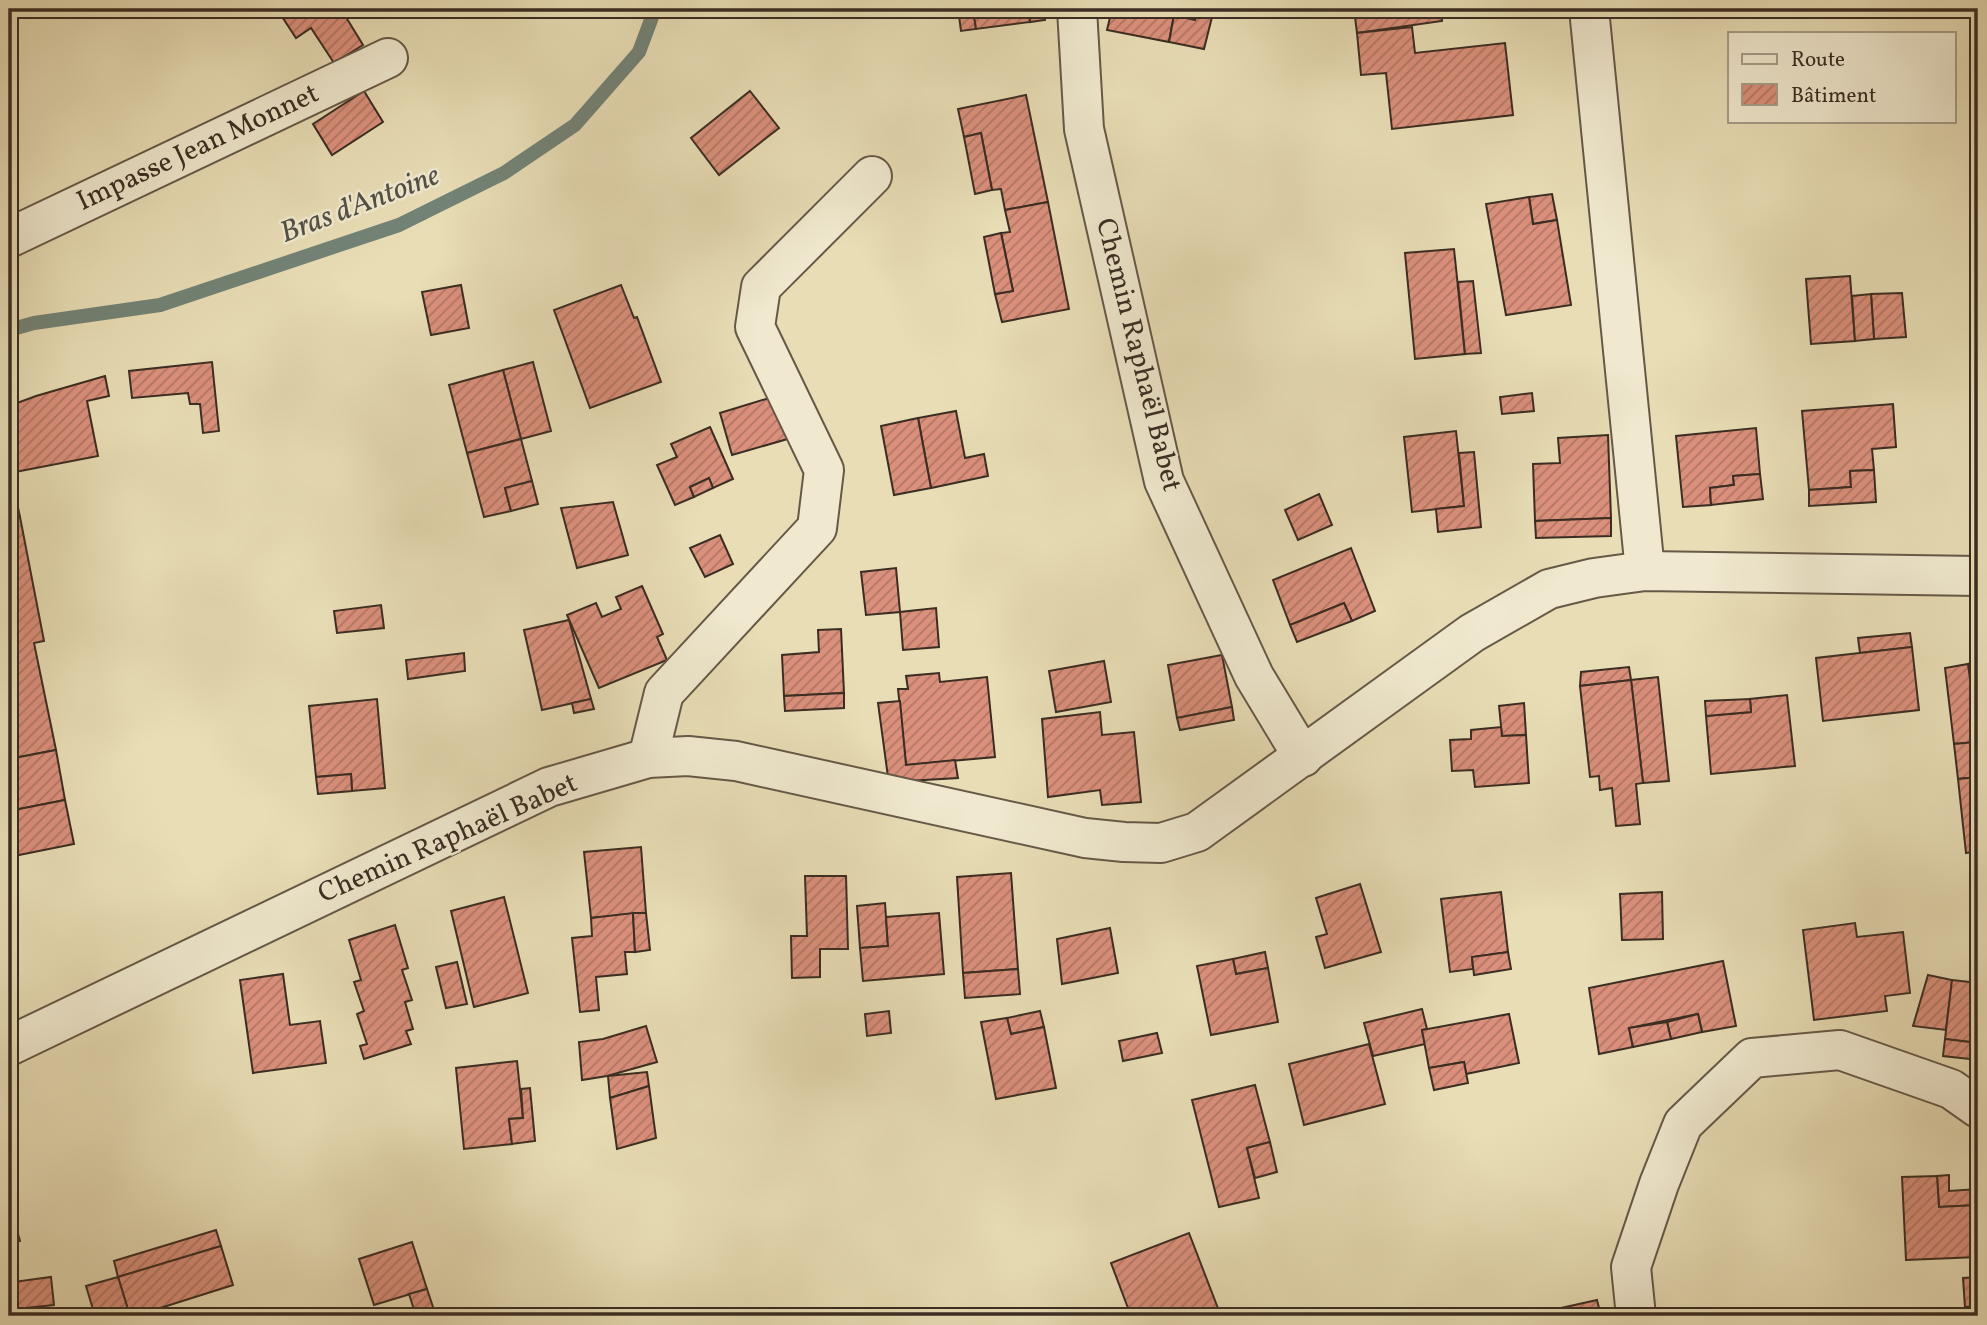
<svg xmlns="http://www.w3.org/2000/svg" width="1987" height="1325" font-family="Vollkorn,serif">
<defs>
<pattern id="building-hatch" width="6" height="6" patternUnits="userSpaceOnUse" patternTransform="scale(1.75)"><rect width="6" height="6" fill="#db907c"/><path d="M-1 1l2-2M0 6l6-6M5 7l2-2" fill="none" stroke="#b37665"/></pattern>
</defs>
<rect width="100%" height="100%" fill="#e8ddb5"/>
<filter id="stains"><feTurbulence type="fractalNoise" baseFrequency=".00286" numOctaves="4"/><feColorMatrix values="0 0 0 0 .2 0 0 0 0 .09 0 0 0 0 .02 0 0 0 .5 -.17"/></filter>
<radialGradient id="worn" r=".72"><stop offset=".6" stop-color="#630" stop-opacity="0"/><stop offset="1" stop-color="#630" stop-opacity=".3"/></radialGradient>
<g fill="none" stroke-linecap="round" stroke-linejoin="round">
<polyline stroke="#728376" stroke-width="14" points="9,330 34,323 160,305 399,225 504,173 575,125 639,52 655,9"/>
</g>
<g fill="url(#building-hatch)" stroke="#3a2d23" stroke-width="2">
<polygon points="277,9 341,9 363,45 334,63 311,28 296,38"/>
<polygon points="958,9 973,9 976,29 961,31"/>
<polygon points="973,9 1029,9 1030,22 976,29"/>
<polygon points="1029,9 1043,9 1045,20 1030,22"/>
<polygon points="1112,9 1199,9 1195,20 1174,15 1169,42 1107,30"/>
<polygon points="1199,9 1214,9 1204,49 1169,42 1174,15 1195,20"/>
<polygon points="1354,9 1441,9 1442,21 1357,33"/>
<polygon points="1805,9 1863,9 1863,15 1805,14"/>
<polygon points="1412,27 1415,53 1505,43 1513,115 1392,129 1386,73 1361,75 1357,33"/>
<polygon points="364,91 383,122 332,155 313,124"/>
<polygon points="750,91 779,128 719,175 691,138"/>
<polygon points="1026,95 1048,202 1005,210 1001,189 992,190 981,133 964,137 958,109"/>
<polygon points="981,133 992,190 975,194 964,137"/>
<polygon points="1552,194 1557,220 1533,224 1529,197"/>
<polygon points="1529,197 1533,224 1557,220 1571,305 1506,315 1486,204"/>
<polygon points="1048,202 1069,309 1002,322 995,294 1013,291 1001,233 1010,232 1005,210"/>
<polygon points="1001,233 1013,291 995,294 984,237"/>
<polygon points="1454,249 1465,354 1415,359 1405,253"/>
<polygon points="1850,276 1855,341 1811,344 1806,279"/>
<polygon points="1473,281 1481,353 1465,354 1458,282"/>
<polygon points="461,285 469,328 431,335 422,292"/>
<polygon points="621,285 634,318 637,317 661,382 590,408 554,310"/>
<polygon points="1902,293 1906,337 1874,339 1871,294"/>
<polygon points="1871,294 1874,339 1855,341 1852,296"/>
<polygon points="212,362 219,431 203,433 200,404 190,404 188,393 132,398 129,371"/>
<polygon points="533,362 551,431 521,439 503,370"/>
<polygon points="503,370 521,439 467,453 449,385"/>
<polygon points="105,376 109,396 87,401 98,456 10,473 9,406 36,396"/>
<polygon points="1532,393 1534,411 1502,414 1500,397"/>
<polygon points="779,395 791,438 732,455 720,413"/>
<polygon points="1893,404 1896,447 1872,449 1874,470 1850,471 1851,487 1809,490 1802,411"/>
<polygon points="956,411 965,458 984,454 988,476 931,488 918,418"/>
<polygon points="918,418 931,488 894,495 881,426"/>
<polygon points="710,427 733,479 713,488 709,478 690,487 694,497 675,505 657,465 677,457 671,444"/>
<polygon points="1756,428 1760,474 1733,476 1734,485 1710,488 1711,505 1683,507 1676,436"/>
<polygon points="1456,431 1464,506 1412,512 1404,437"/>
<polygon points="1608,435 1611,518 1535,521 1533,464 1560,463 1558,438"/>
<polygon points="521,439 532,481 505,488 511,511 484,517 467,453"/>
<polygon points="1474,452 1481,527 1438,532 1436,509 1464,506 1459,453"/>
<polygon points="9,465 20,517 9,523"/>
<polygon points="1874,470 1876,502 1809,506 1809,490 1851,487 1850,471"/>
<polygon points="1760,474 1763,499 1711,505 1710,488 1734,485 1733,476"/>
<polygon points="709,478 713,488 694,497 690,487"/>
<polygon points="532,481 538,504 511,511 505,488"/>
<polygon points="1319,494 1332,525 1298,540 1285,510"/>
<polygon points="613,502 628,555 577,568 561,508"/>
<polygon points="20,517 44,641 34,643 56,750 9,759 9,523"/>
<polygon points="1611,518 1611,536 1536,538 1535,521"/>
<polygon points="720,535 733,564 705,577 690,548"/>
<polygon points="1351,548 1375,611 1352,621 1344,603 1290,625 1273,580"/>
<polygon points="896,568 900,612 866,615 861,572"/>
<polygon points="642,586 663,634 657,637 667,660 599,688 567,615 596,603 602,617 621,609 616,597"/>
<polygon points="1344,603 1352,621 1297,642 1290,625"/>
<polygon points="381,605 384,628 337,633 334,611"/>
<polygon points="936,608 939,647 903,650 900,612"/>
<polygon points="569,620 591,699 542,710 524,630"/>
<polygon points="841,629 844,693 784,696 782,655 819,652 818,630"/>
<polygon points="1910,633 1912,647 1860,653 1858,638"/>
<polygon points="1912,647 1919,710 1823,721 1816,658"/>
<polygon points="464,653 465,671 408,679 406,660"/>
<polygon points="1222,655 1232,707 1177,718 1168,665"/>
<polygon points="1104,661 1111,702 1056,712 1049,671"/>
<polygon points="1978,663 1978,678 1970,679 1968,664"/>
<polygon points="1968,664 1970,679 1978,678 1978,742 1954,744 1945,668"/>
<polygon points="1629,667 1631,680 1580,686 1581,672"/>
<polygon points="939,673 940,682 987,677 995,757 906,765 898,689 908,689 906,676"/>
<polygon points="1658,677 1669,781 1643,783 1631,680"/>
<polygon points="1631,680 1643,783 1636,784 1640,824 1616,826 1612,788 1600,790 1599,776 1590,777 1580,686"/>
<polygon points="844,693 844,708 785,711 784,696"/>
<polygon points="1787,695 1795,766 1711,774 1706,716 1751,712 1750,699"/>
<polygon points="377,699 385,788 352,791 351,774 316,777 309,706"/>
<polygon points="591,699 594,709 574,713 572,703"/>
<polygon points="1750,699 1751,712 1706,716 1705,701"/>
<polygon points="900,701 906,765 955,760 958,778 907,781 888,777 878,703"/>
<polygon points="1524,703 1526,735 1502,736 1499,706"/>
<polygon points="1232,707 1234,720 1180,730 1177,718"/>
<polygon points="1100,712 1102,735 1134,732 1141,802 1102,805 1100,790 1048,797 1042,719"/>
<polygon points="1501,727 1502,736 1526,735 1529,783 1475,787 1473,770 1452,771 1450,740 1471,739 1471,730"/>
<polygon points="1975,742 1978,777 1958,779 1954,744"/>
<polygon points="56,750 65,800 9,811 9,759"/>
<polygon points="351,774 352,791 318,794 316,777"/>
<polygon points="1978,777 1978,851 1966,853 1958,779"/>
<polygon points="65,800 74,844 9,857 9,811"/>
<polygon points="641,847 646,913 591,918 584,852"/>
<polygon points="1011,873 1018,969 963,973 957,877"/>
<polygon points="805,876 846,876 848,949 820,949 820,977 792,978 791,936 807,936"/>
<polygon points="1360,884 1381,952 1325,968 1316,937 1327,934 1316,898"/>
<polygon points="1501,892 1508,952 1472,957 1473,969 1450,972 1441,899"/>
<polygon points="1662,892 1663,939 1622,940 1620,894"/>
<polygon points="504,897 528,993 474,1007 451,911"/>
<polygon points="885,903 888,946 860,948 857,906"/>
<polygon points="633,913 635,952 625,952 627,974 596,977 599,1010 580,1012 572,938 592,936 591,918"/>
<polygon points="633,913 646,913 650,950 635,952"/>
<polygon points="939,913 944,974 863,981 860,948 888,946 886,917"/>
<polygon points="1855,923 1857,937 1903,932 1910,993 1885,996 1887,1011 1814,1020 1803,930"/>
<polygon points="395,925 408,968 402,970 412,1000 405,1002 413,1029 406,1031 411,1044 364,1059 360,1046 367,1044 357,1014 364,1011 354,982 361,980 349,940"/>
<polygon points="1110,928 1118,973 1062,984 1057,939"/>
<polygon points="1265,952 1268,968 1236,974 1233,959"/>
<polygon points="1508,952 1511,969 1474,975 1472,957"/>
<polygon points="1233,959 1236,974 1268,968 1278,1022 1211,1035 1197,966"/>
<polygon points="1723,961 1736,1026 1702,1032 1698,1014 1629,1028 1633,1047 1599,1054 1589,988"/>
<polygon points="457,962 467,1004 446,1008 436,967"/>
<polygon points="1018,969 1020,994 965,998 963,973"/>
<polygon points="283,974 290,1025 320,1021 326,1063 253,1073 240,980"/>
<polygon points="1928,975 1952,980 1946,1030 1913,1026"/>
<polygon points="1952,980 1978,983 1978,1043 1945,1039"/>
<polygon points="1422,1009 1427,1029 1422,1030 1425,1044 1373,1056 1364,1023"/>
<polygon points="889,1011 891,1033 867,1036 865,1014"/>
<polygon points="1040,1011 1044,1027 1011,1034 1007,1018"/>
<polygon points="1509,1014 1519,1063 1466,1074 1464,1062 1429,1068 1422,1030"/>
<polygon points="1698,1014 1702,1032 1671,1039 1667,1022"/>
<polygon points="1007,1018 1011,1034 1044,1027 1056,1088 996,1099 981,1022"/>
<polygon points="1667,1022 1671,1039 1633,1047 1629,1028"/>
<polygon points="646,1026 657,1062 607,1076 582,1080 579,1042 603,1039"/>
<polygon points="1157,1033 1162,1053 1123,1061 1119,1041"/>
<polygon points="1945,1039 1978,1043 1978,1060 1943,1056"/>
<polygon points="1369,1044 1385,1104 1304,1125 1289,1064"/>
<polygon points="517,1061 523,1118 509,1119 512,1144 464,1149 456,1068"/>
<polygon points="1464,1062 1468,1083 1434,1090 1429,1068"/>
<polygon points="647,1072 649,1086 610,1098 608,1076"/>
<polygon points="1255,1085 1270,1142 1247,1148 1259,1198 1219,1207 1192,1100"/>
<polygon points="649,1086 656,1138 617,1149 610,1098"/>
<polygon points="530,1088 535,1141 512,1144 509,1119 523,1118 521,1089"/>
<polygon points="1270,1142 1277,1172 1255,1178 1247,1148"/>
<polygon points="1949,1175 1949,1191 1978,1189 1978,1205 1939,1207 1937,1176"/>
<polygon points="1937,1176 1939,1207 1978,1205 1978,1257 1906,1260 1902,1177"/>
<polygon points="9,1204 20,1241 9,1245"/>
<polygon points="216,1230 221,1246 118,1277 114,1261"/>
<polygon points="1189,1233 1219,1311 1207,1316 1131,1316 1111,1263"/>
<polygon points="412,1242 427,1289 374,1305 359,1259"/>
<polygon points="221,1246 233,1285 135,1316 130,1316 118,1277"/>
<polygon points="51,1277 54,1305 16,1309 13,1282"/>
<polygon points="118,1277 130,1316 95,1316 86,1286"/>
<polygon points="1978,1277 1978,1306 1965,1307 1963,1278"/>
<polygon points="427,1289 436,1316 416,1316 409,1294"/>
<polygon points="1597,1300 1601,1316 1544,1316 1543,1312"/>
</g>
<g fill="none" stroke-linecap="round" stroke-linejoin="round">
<defs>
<g id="minor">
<polyline points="1077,9 1084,129 1164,481 1254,676 1303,757"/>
<polyline points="1589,9 1645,571"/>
<polyline points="9,238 388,58"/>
<polyline points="648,758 664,693 817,528 824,470 755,327 761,287 872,176"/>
<polyline points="9,1046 549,787 648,758 688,756 736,761 1085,838 1124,842 1161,843 1197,832 1472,633 1549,589 1594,578 1645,571 1978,576"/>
<polyline points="1636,1316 1631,1267 1659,1184 1683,1124 1752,1058 1840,1050 1951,1089 1978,1108"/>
</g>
</defs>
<use href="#minor" stroke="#665948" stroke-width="42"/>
<use href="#minor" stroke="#f0e9cf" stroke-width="38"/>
</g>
<g text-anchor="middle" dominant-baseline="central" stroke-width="5" stroke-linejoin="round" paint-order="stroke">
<g font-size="28" fill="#3a2d23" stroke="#f0e9cf">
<text transform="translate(198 148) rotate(-25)">Impasse Jean Monnet</text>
<text transform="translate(1138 355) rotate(76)">Chemin Raphaël Babet</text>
<text transform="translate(448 839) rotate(-24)">Chemin Raphaël Babet</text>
</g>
<g font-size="30" font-style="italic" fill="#515146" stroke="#f0e9cf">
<text transform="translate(360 205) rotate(-21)">Bras d'Antoine</text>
</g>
</g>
<rect width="1987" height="1325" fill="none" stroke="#e8ddb5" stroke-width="35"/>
<rect x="10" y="10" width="1966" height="1304" fill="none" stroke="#3a2d23" stroke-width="3.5"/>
<rect x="18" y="18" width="1952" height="1290" fill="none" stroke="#3a2d23" stroke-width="2"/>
<rect x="1728" y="32" width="228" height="91" fill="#f0e9cf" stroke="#a79e8a" stroke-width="2"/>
<rect x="1742" y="54" width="35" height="10" fill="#f0e9cf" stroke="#a79e8a" stroke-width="2"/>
<text x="1791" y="66" font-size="21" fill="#3a2d23">Route</text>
<rect x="1742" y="84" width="35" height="21" fill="url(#building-hatch)" stroke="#a79e8a" stroke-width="2"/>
<text x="1791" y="102" font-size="21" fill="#3a2d23">Bâtiment</text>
<rect width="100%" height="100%" filter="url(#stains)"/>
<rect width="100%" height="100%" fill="url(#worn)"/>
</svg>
